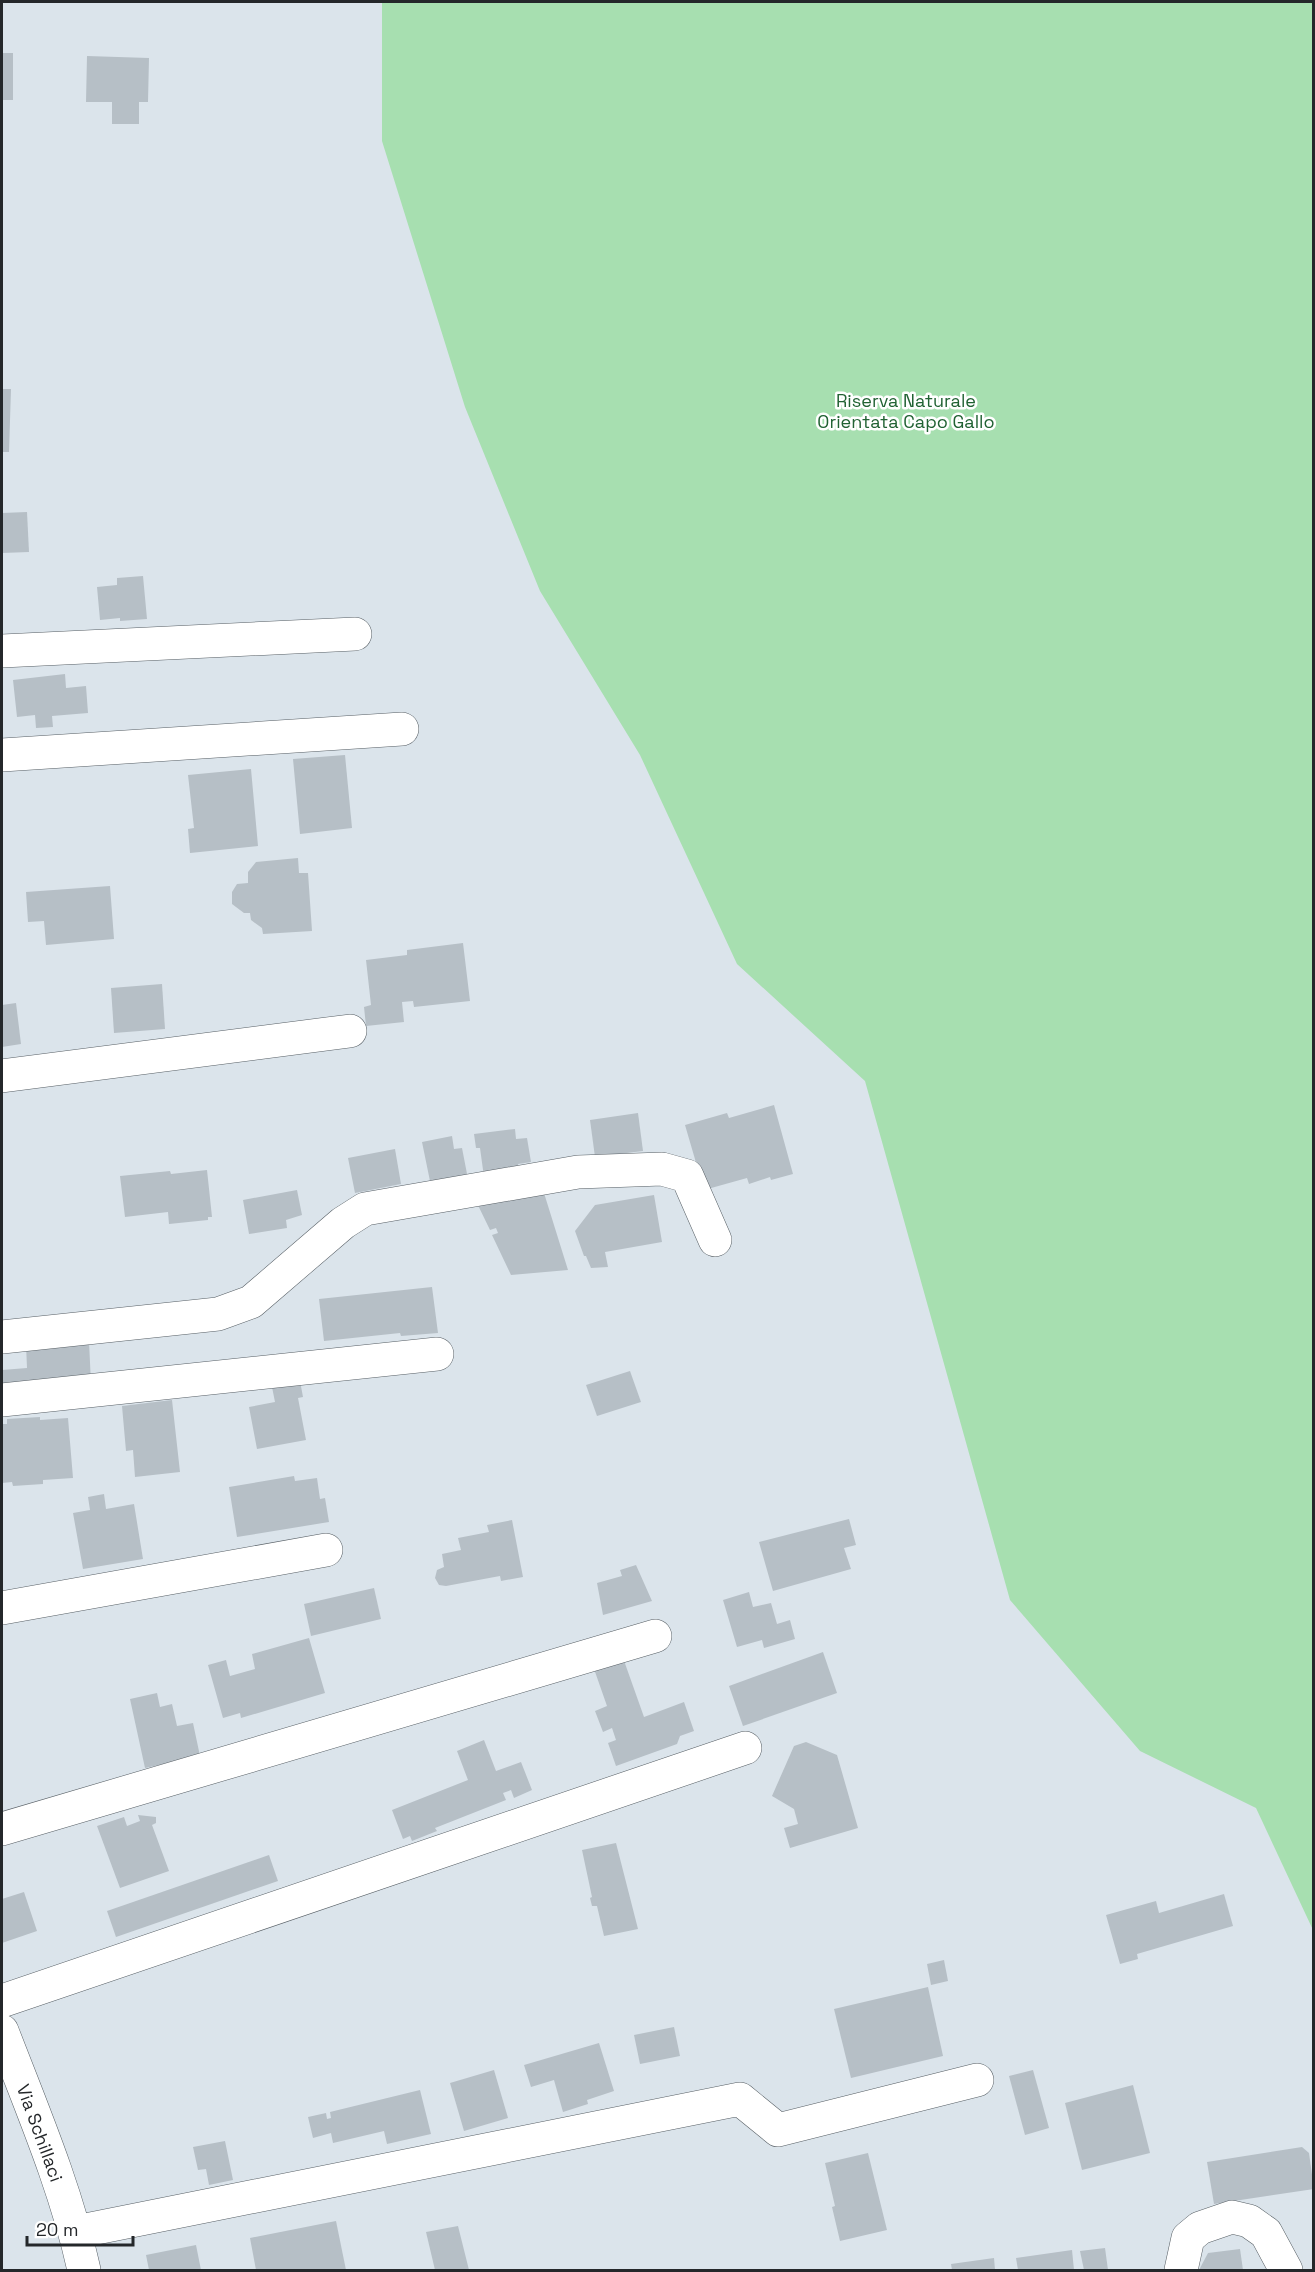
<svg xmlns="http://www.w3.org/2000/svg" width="1315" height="2272" font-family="'Space Grotesk',sans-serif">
<rect width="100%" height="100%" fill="#dbe4eb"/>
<polygon fill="#a7dfb0" points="382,2 1313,2 1313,1930 1256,1808 1140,1751 1010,1600 865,1081 737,964 640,755 540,591 465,407 382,141"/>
<g fill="#b6bfc6">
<rect x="2" y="53" width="11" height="47"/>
<polygon points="87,56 149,58 148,102 139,102 139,124 112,124 112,102 86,102"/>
<polygon points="2,389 11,389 9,452 2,452"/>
<polygon points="27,512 29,552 2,553 2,513"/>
<polygon points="143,576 147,619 120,621 120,618 100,620 97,587 117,585 117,578"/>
<polygon points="65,674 66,688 86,686 88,713 52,716 53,727 36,728 35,715 17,717 13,680"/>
<polygon points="345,755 352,828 300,834 293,759"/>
<polygon points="251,769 258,846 190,853 188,829 194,828 188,775"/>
<polygon points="298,858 299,873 308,873 312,931 263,934 262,928 251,920 250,913 244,913 232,904 232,892 237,884 248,883 248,872 256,862"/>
<polygon points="110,886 114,939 46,945 44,921 28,922 26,892"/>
<polygon points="463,943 470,1001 414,1007 413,1001 402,1002 404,1022 366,1026 364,1007 371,1005 366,960 407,955 407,950"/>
<polygon points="162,984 165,1029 114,1033 111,988"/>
<polygon points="16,1003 21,1044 2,1047 2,1005"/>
<polygon points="774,1105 793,1174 771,1180 770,1177 749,1184 747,1178 704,1190 685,1125 727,1113 729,1118"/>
<polygon points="638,1113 643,1151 595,1157 590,1120"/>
<polygon points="515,1129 516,1139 527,1138 531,1162 518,1164 520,1173 484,1177 480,1148 476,1148 474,1134"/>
<polygon points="452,1136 454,1149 462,1148 468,1179 431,1186 422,1142"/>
<polygon points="395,1149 401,1184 355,1193 348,1158"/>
<polygon points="207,1170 212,1217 208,1217 208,1220 169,1224 168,1212 125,1217 120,1176 170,1171 171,1174"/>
<polygon points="297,1190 302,1215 286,1220 287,1228 249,1234 243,1200"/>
<polygon points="544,1193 568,1270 511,1275 492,1235 498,1233 496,1228 490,1230 474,1197"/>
<polygon points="654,1195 662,1242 605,1252 608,1267 591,1268 586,1256 584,1256 575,1231 595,1205"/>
<polygon points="432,1287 438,1333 401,1336 400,1333 324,1341 319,1299"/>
<polygon points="89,1341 91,1384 2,1389 2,1370 27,1368 26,1344"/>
<polygon points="630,1371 641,1402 597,1416 586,1385"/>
<polygon points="300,1381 303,1397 298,1398 306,1440 257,1449 249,1407 275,1402 272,1387"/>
<polygon points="172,1400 180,1472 135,1477 133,1450 126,1451 122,1406"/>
<polygon points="40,1417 40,1420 68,1418 73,1478 43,1480 43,1484 13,1486 12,1482 2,1483 2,1424 7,1424 7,1419"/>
<polygon points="294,1476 295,1481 317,1478 320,1499 325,1498 329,1522 237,1537 229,1487"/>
<polygon points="104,1494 106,1509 134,1504 143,1559 83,1569 73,1513 90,1510 88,1497"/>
<polygon points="849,1519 856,1545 844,1548 851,1569 773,1591 759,1542"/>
<polygon points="512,1520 523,1577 501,1581 500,1576 446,1586 439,1585 435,1578 437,1570 444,1567 442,1554 461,1550 458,1538 489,1532 487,1525"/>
<polygon points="636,1565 652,1601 603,1615 597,1583 622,1576 620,1570"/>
<polygon points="374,1588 381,1619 311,1636 304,1604"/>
<polygon points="749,1592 753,1607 771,1603 777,1624 790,1620 795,1639 764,1648 762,1640 737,1647 723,1600"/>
<polygon points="309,1638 325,1693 241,1718 240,1713 223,1718 208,1665 226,1660 230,1676 255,1669 252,1654"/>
<polygon points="823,1652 837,1693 743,1726 729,1686"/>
<polygon points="622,1655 644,1717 684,1702 694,1731 680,1736 677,1744 616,1766 608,1743 616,1740 612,1728 603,1732 595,1711 607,1706 593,1666"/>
<polygon points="157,1693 160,1707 172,1704 177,1726 193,1723 200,1756 145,1768 130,1699"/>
<polygon points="484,1740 496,1771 521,1762 532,1790 514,1798 511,1790 503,1793 506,1800 435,1828 437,1831 412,1841 410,1836 403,1839 392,1810 468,1780 457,1751"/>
<polygon points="806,1742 837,1755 858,1828 790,1848 784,1828 798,1824 794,1809 772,1796 794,1746"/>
<polygon points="138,1815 156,1817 156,1823 152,1825 169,1871 120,1888 97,1826 124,1817 127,1826 140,1821"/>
<polygon points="616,1843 638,1929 604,1936 597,1906 592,1906 590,1898 592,1897 582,1850"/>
<polygon points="269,1855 278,1881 116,1937 107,1911"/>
<polygon points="24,1892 37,1931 2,1943 2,1899"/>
<polygon points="1224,1894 1233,1926 1137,1954 1138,1959 1120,1964 1106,1915 1156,1901 1159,1913"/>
<polygon points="944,1960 948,1981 931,1985 927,1964"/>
<polygon points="928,1987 943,2056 851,2078 834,2009"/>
<polygon points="674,2027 680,2056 640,2064 634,2035"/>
<polygon points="599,2043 614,2091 587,2100 588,2104 563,2112 554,2080 531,2087 524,2065"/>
<polygon points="494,2070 508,2118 464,2131 450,2083"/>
<polygon points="1033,2070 1049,2128 1025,2135 1009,2076"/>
<polygon points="1133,2085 1150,2153 1082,2170 1065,2103"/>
<polygon points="420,2090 431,2134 387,2144 384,2131 333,2143 331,2133 313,2138 308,2117 326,2113 327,2119 331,2118 330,2112"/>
<polygon points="225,2141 233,2180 209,2185 206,2169 198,2170 193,2147"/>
<polygon points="1302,2147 1309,2153 1314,2189 1214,2204 1207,2162"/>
<polygon points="868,2153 887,2230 840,2241 832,2207 835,2206 825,2163"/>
<polygon points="336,2221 346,2270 256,2270 250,2238"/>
<polygon points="458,2226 469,2270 435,2270 426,2232"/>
<polygon points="196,2245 201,2270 149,2270 146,2255"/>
<polygon points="1105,2248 1108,2270 1084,2270 1080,2251"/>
<polygon points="1240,2249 1243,2270 1199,2270 1208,2253"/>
<polygon points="1072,2250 1074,2270 1018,2270 1016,2258"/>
<polygon points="994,2258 995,2270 952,2270 951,2264"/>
</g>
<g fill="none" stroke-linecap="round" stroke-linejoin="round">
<defs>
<g id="minor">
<polyline points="2,651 355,634"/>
<polyline points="2,755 402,729"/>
<polyline points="2,1076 350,1031"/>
<polyline points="2,1337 218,1314 251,1302 343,1223 365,1209 578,1172 662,1169 687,1176 715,1240"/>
<polyline points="2,1400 437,1354"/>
<polyline points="2,1608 326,1550"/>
<polyline points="2,1829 655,1636"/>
<polyline points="2,2001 745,1748"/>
<path d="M2 2031C32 2109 66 2188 84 2270"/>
<polyline points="76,2232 740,2099 778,2130 977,2080"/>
<polyline points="1181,2270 1188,2238 1200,2228 1232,2217 1249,2221 1266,2233 1286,2270"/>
</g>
</defs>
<use href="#minor" stroke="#575f65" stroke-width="34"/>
<use href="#minor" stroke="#fff" stroke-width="33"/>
</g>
<g text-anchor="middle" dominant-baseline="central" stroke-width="5" stroke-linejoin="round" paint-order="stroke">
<g font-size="18" fill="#216233" stroke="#fff">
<text x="906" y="400">Riserva Naturale<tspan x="906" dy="21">Orientata Capo Gallo</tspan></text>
</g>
<g font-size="18" fill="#24272a" stroke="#fff">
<text transform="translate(40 2133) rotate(70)">Via Schillaci</text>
</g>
</g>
<rect width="1315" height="2272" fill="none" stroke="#24272a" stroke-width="6"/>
<path d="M27 2236v9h106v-9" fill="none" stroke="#24272a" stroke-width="3"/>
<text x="36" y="2236" font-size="18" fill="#24272a" stroke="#ffffff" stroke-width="4.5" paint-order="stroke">20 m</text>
</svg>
